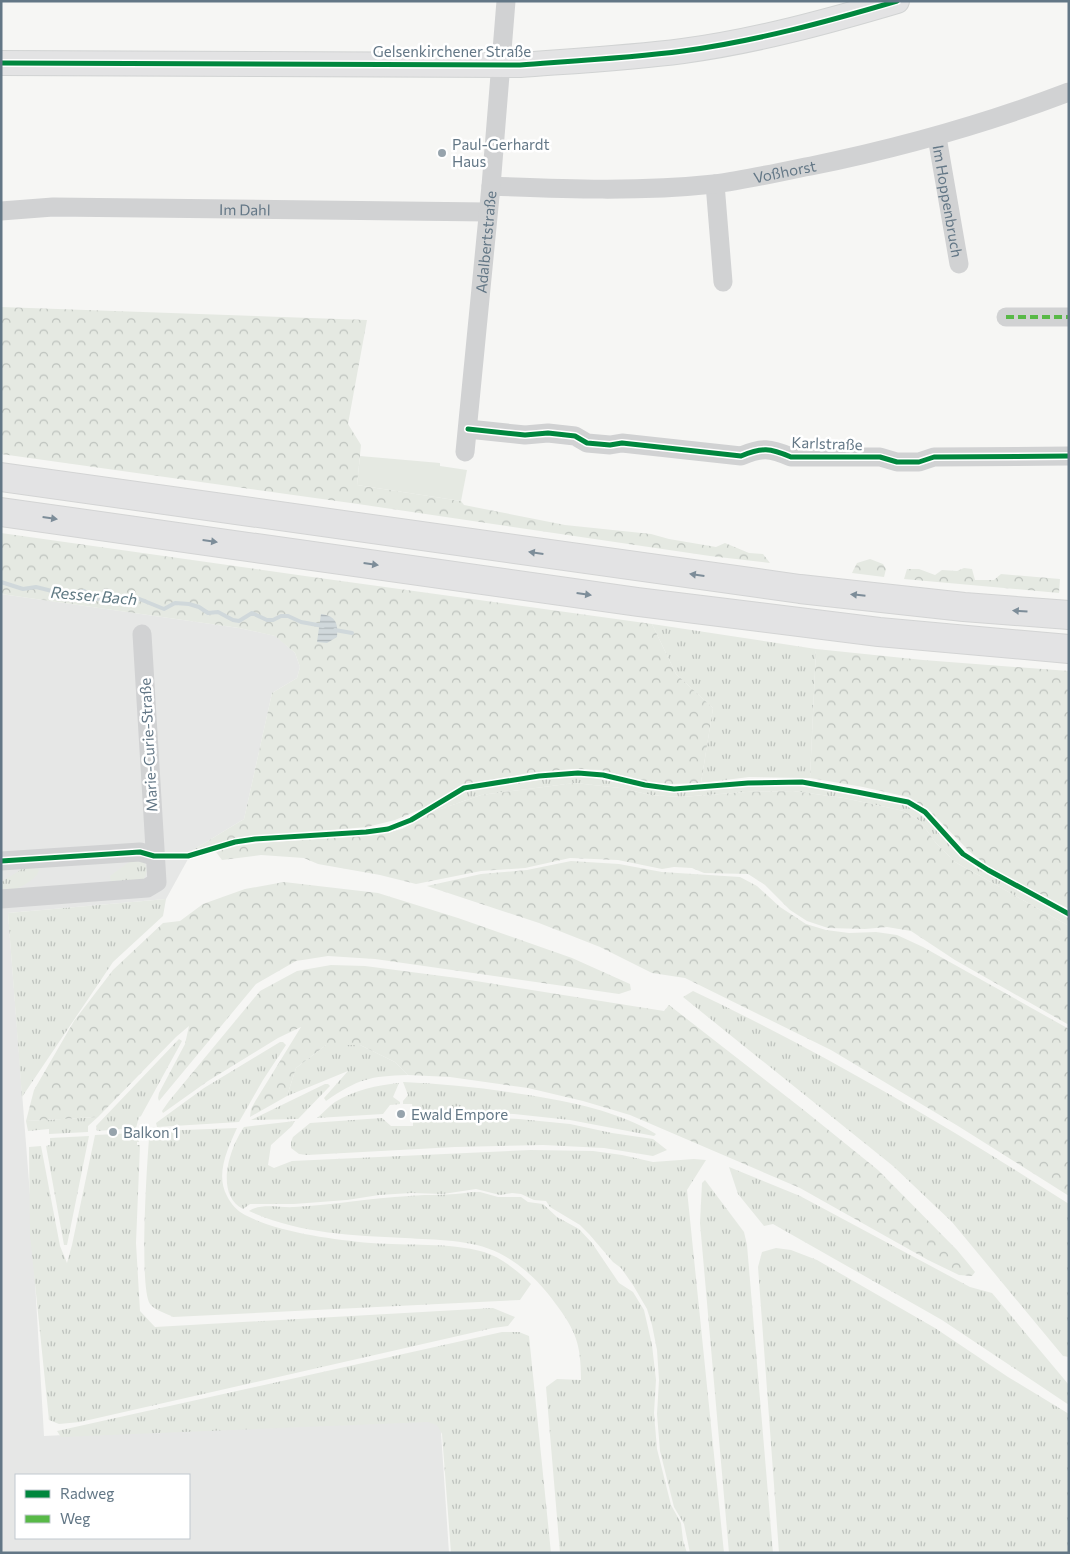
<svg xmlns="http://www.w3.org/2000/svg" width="1070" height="1554" font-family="Commissioner,sans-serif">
<defs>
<pattern id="grass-tufts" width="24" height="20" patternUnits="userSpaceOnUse" patternTransform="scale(1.25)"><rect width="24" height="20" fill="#e5e9e2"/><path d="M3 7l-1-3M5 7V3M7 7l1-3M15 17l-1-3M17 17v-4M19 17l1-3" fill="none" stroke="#bdc2bd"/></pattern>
<pattern id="forest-crowns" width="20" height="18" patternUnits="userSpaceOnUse" patternTransform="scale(1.25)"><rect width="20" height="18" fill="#e5e9e2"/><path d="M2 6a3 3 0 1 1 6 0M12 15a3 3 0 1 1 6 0" fill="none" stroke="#bdc2bd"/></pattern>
<pattern id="water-rules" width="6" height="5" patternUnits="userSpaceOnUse" patternTransform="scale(1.25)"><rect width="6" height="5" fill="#d0d8db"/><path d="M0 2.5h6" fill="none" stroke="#acb4b7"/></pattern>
</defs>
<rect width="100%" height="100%" fill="#f6f6f4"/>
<path fill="#e6e7e6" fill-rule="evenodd" d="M1 594 239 628 276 636 295 653 300 667 297 678 272 693 244 819 193 850 166 899 8 913 30 1195 44 1436 440 1417 449 1553H1ZM16 1475H189V1538H16Z"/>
<g fill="url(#grass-tufts)">
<polygon points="652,624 816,649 810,778 749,777 701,783 713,708 676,674"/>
<polygon points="565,776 588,777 645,788 682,792 759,786 800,786 855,794 902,804 915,810 929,822 975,867 1069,917 1069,926 955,862 936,843 920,821 904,811 844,798 793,791 746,792 681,797 651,795 620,788 575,783 481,795 432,812 461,793 477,789"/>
<path d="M133 859 143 861C148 868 148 874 142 881L111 882 110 876Z"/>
<path d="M25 867H37L39 870 37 875C29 883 14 893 2 889L1 883 3 881Z"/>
<polygon points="166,899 163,916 113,962 22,1097 8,913"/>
<path d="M693 991C824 1053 947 1126 1069 1204V1357L1063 1356 952 1222 893 1166 683 997Z"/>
<polygon points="179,1039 182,1041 141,1116 139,1117 136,1128 97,1131 96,1126"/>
<polygon points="280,1042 283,1042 286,1045 263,1080 239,1122 157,1127 156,1123 204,1088"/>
<path d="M326 1045H360L395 1062 408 1075C370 1076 358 1079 326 1101L324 1098 348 1071 287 1096 296 1068Z"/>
<path d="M403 1082C445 1084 486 1088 528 1095 571 1102 618 1111 656 1134L654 1136 570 1120 514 1114 424 1111 413 1112 412 1104H403V1101L408 1095Z"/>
<path d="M399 1083 393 1097 400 1102V1104L390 1105 383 1114 317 1118C323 1113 329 1106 335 1102 355 1090 377 1085 399 1083Z"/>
<polygon points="325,1084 328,1084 330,1086 298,1119 251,1120"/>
<polygon points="448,1115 519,1119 570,1124 612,1133 653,1139 667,1150 653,1156 604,1148 543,1145 455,1147 307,1155 299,1154 291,1148 291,1142 293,1137 310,1123 382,1118 391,1126 413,1126 413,1116"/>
<polygon points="98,1117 88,1126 88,1132 49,1134 49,1129 28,1131 26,1121"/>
<path d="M295 1121 292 1126 271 1145 268 1165 274 1168 292 1161 531 1150 593 1151 622 1155 653 1162 694 1159 706 1160 687 1190 724 1553H690L684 1524 674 1507 660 1451 657 1414 659 1380 657 1350 652 1325 647 1309 633 1285 621 1268 613 1262 589 1234 580 1225 550 1207 546 1201 534 1200 521 1194 512 1193 500 1195 476 1189 443 1194 411 1193 379 1195 347 1200 294 1204H250L243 1209C214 1194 230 1147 244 1127Z"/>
<path d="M237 1128C228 1148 215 1174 227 1196 231 1204 237 1211 245 1215 281 1233 331 1239 371 1243 409 1246 447 1242 484 1252 501 1257 519 1272 531 1284L520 1300 173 1317C166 1313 154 1310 150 1304 139 1288 147 1164 149 1139L157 1138V1131Z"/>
<polygon points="137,1133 139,1142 137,1142 137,1145 140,1145 136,1243 140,1311 155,1327 493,1308 515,1317 508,1326 493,1328 80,1422 59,1424 49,1420 30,1235 29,1147 41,1146 60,1246 67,1263 72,1245 95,1135"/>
<polygon points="89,1136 67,1245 64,1245 46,1146 50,1145 50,1138"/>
<polygon points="729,1167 800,1196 970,1287 992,1293 1069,1385 1069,1405 942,1320 773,1224 764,1226 738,1194"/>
<polygon points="705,1180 744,1232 747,1245 773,1553 729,1553 700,1223 702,1183"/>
<path d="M471 1192H480L498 1197H521L528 1202 543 1204 557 1217 579 1229 592 1243 619 1283 633 1292 644 1310 652 1345 656 1380 654 1413 657 1449 671 1505 681 1523 683 1540 687 1553H560L546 1387 557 1379 581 1380C581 1344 576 1331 555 1303 541 1283 521 1264 499 1253 471 1239 435 1240 405 1238 349 1235 301 1234 249 1211 261 1203 280 1208 294 1207 333 1205 371 1198 409 1196 430 1194 450 1196 471 1192Z"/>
<polygon points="776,1248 791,1250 817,1260 935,1328 1008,1377 1069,1414 1069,1553 779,1553 758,1267 762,1252"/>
<polygon points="502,1332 519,1332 529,1336 551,1553 451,1553 442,1434 437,1425 428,1422 61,1437 57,1431"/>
</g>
<g fill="url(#forest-crowns)">
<polygon points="1,307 367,320 348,424 361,445 357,485 461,501 464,505 565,525 651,534 669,539 716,547 725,543 749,553 763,554 770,563 710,556 358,504 1,454"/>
<polygon points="1,533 305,576 652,624 676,674 713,708 701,783 671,784 647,782 601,770 573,769 528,773 461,786 424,808 395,820 367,827 246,837 193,850 244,819 272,693 297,678 300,667 295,653 275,636 239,628 1,594"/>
<polygon points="870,559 883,564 886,569 884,577 852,573 857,563"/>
<polygon points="964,568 972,569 975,580 994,580 1001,574 1060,579 1059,593 904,579 907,569 919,569 935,575 942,570 957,571"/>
<polygon points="816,649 923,660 1069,671 1069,909 990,868 969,851 928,809 908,797 863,787 810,778"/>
<polygon points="575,783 620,788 651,795 681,797 746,792 793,791 844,798 904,811 920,821 936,843 955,862 1069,926 1069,1025 955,960 911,931 887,927 865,929 828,928 807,921 790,910 765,885 748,874 704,873 692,868 674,867 662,869 618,860 570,858 525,868 481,871 416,884 380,875 318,864 304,858 261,855 222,860 216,852 237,846 259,843 376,835 402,829 432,812 481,795"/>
<polygon points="571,861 619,864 662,872 740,877 757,886 780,907 806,924 826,930 849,933 876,932 897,935 923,947 1069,1029 1069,1196 958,1126 831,1050 685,978 652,973 600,947 539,923 427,886 481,874 527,870"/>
<polygon points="284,882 378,893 458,918 572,958 630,984 631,990 619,994 375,959 328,956 296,961 256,984 159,1101 158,1098 159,1093 185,1044 189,1026 176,1037 98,1117 26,1121 34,1090 74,1021 113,970 163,923 180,921 203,904 245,889"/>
<polygon points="331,965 365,966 457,978 664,1011 669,1005 805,1111 878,1170 957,1250 975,1272 972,1276 959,1275 928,1260 800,1188 630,1115 583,1101 528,1088 450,1077 408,1075 395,1062 360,1045 326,1045 296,1068 287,1096 250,1117 251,1109 256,1100 301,1027 278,1038 208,1081 163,1113 162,1111 169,1101 260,991 297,971"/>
</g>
<polygon fill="#e5e9e2" points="360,456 440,463 440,466 467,470 461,501 357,485"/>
<path fill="url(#water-rules)" d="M321 614C336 616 338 623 337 637L327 643 317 642Z"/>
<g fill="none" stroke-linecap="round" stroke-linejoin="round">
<g stroke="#d0d8db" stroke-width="4">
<polyline points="1,582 23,589 36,587 64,594 84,591 97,599 112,596 120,600 137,598 164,609 175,603 189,604 199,607 208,613 218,612 233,620 239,621 252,613 267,620 273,620 281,616 288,616 301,622 323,626"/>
<polyline points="335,630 352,633"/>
</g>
<defs>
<path id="major" d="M1 63 520 65C574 61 629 58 683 51 756 41 826 22 897 1"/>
<g id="highway">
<polyline points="1,477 800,589 964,607 1069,615"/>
<polyline points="1,512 638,602 879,632 1069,649"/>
</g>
</defs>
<use href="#major" stroke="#d1d3d3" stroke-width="26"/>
<use href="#highway" stroke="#d3d4d4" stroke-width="30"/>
<g stroke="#d1d2d3" stroke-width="19">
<path id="s1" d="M937 137 959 264"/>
<polyline points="715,184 723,282"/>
<path id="s2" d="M491 186C565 189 640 192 714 184 746 180 779 172 811 166 899 148 985 124 1069 92"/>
<path id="s3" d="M1 211 53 207 488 212"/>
<polyline points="1006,317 1069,317"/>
<path d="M468 429 525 435 548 433 575 436 587 443 610 445 622 443 741 456C762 447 770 448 791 457H880L897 462H919L934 457 1069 456"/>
<path id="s4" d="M465 452 491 186 506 1"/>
<polyline points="1,861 140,852 154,856"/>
<polyline points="1,899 147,888 157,882 142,634"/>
</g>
<use href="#major" stroke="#e3e3e4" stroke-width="24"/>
<use href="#highway" stroke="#e3e3e4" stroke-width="28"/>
<polyline stroke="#58b947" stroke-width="4" stroke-dasharray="8 4" stroke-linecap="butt" points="1006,317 1069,317"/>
<defs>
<g id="cycleway">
<path d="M1 63 520 65C574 61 629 58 683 51 756 41 826 22 897 1"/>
<path d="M468 429 525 435 548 433 575 436 587 443 610 445 622 443 741 456C762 447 770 448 791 457H880L897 462H919L934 457 1069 456"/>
<polyline points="1,861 140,852 154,856 188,856 235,842 255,839 366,832 388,829 411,820 464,788 539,776 578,773 603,775 645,785 674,789 748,783 802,782 857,792 908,802 925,812 963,854 988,870 1069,914"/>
</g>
</defs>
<use href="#cycleway" stroke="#fff" stroke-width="8"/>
<use href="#cycleway" stroke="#00873e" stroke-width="5"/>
</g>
<defs><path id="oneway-solid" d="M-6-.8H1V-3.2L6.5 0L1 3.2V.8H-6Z" transform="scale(1.25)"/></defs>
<g fill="#7d8d99">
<use href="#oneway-solid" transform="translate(50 518) rotate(8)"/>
<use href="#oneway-solid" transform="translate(210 541) rotate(8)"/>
<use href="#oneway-solid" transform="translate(536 553) rotate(-172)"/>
<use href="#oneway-solid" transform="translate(371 564) rotate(8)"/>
<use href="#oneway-solid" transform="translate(697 575) rotate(-172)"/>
<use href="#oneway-solid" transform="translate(584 594) rotate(8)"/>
<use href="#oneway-solid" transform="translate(858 595) rotate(-174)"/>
<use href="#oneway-solid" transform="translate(1020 611) rotate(-176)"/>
</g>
<g fill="#96a3ac" stroke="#fff" stroke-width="2">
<circle cx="442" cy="153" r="5"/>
<circle cx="401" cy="1114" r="5"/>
<circle cx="113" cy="1132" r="5"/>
</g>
<g text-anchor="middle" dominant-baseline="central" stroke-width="5" stroke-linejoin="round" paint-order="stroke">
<g font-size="15" fill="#637786" stroke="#fff">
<text x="452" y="51">Gelsenkirchener Straße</text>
<text stroke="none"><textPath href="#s2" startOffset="295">Voßhorst</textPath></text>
<text stroke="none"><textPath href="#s1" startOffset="65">Im Hoppenbruch</textPath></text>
<text stroke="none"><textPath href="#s3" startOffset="244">Im Dahl</textPath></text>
<text stroke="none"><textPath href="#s4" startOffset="211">Adalbertstraße</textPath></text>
<text transform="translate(827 443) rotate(2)">Karlstraße</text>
<text transform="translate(148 745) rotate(-93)">Marie-Curie-Straße</text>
</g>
<g font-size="15" fill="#637786" stroke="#fff" text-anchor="start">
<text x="452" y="144">Paul-Gerhardt<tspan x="452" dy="17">Haus</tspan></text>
<text x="411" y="1114">Ewald Empore</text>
<text x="123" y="1132">Balkon 1</text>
</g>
<g font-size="16" font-style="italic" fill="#5f7983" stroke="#fff">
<text transform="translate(94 595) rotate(5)">Resser Bach</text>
</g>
</g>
<rect width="1070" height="1554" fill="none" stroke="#637786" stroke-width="5"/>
<rect x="15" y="1474" width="175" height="65" fill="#ffffff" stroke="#c1c9cf"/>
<rect x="25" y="1490" width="25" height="8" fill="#00873e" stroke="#c1c9cf"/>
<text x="60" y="1499" font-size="15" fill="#637786">Radweg</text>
<rect x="25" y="1515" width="25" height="8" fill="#58b947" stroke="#c1c9cf"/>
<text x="60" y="1524" font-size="15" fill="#637786">Weg</text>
</svg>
